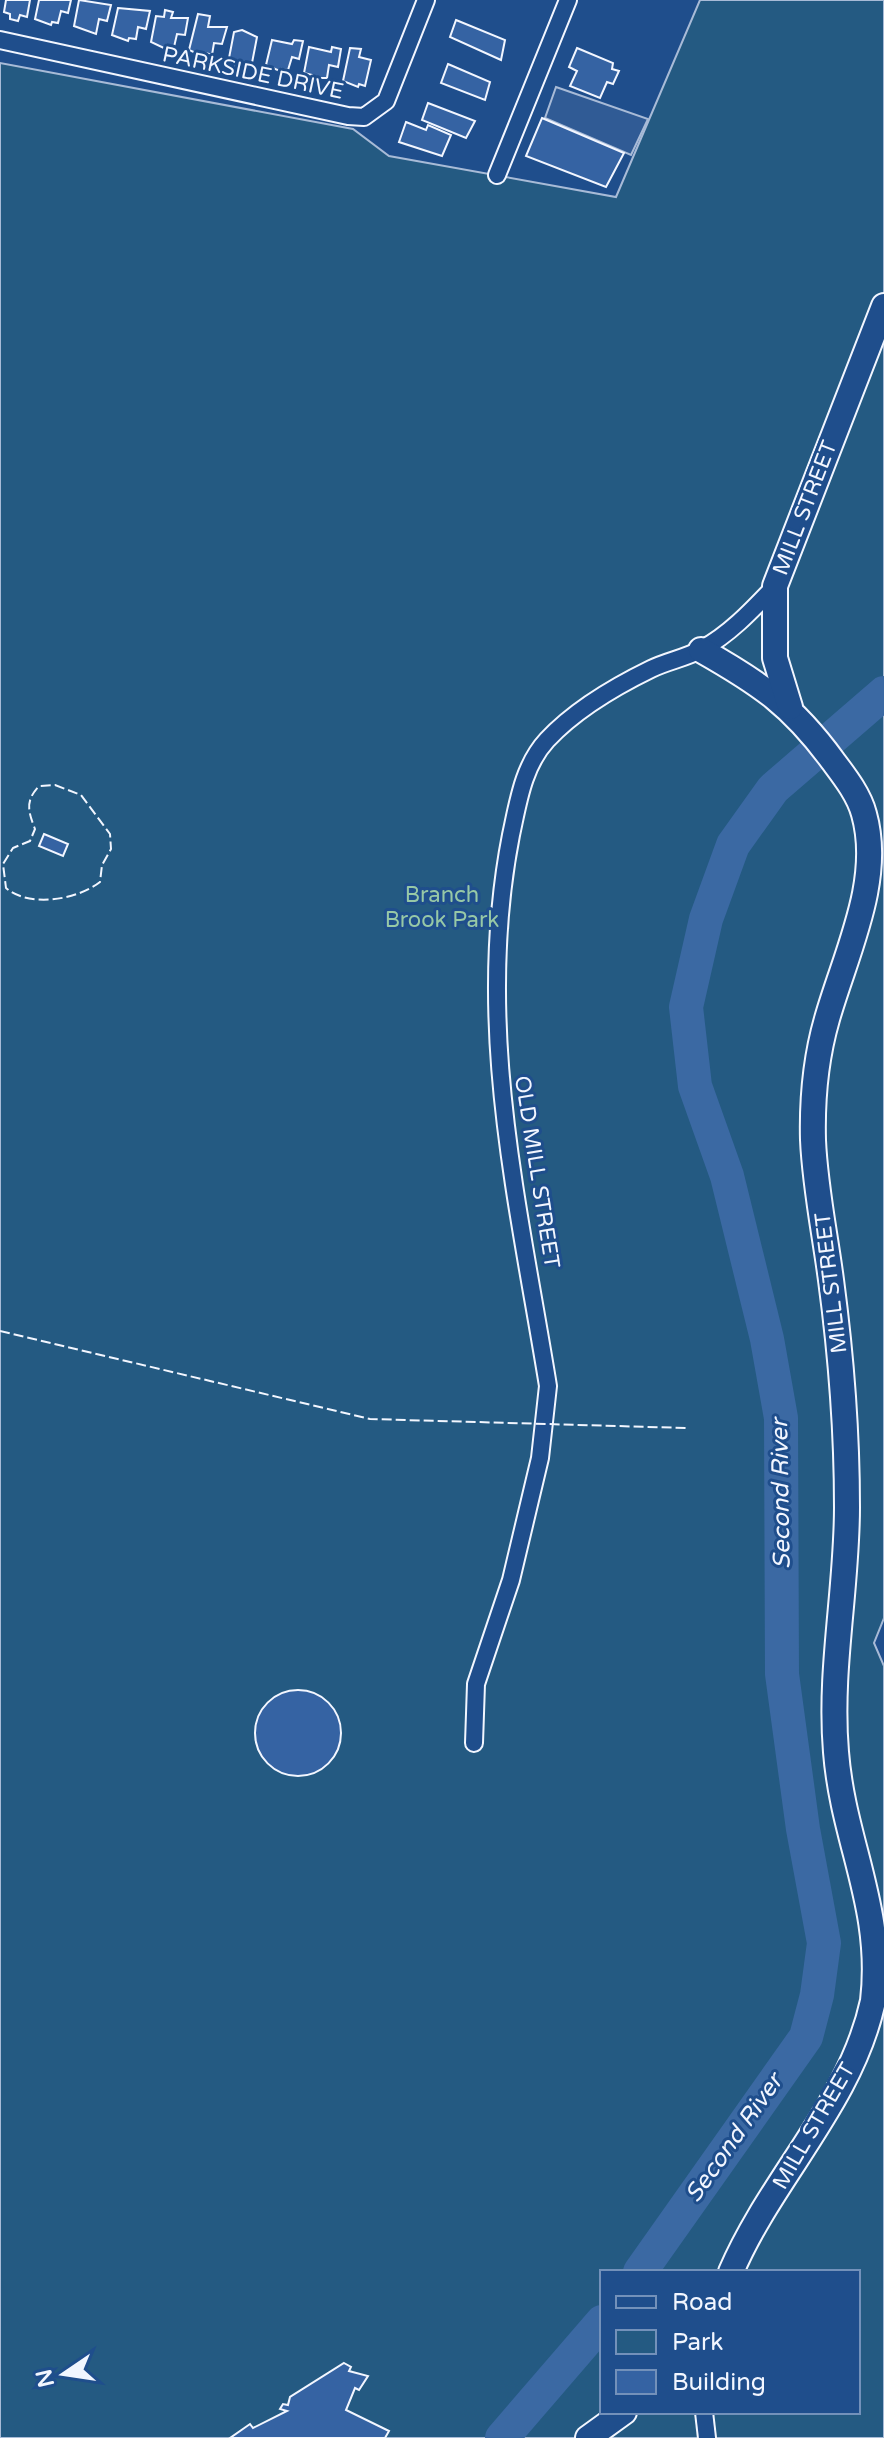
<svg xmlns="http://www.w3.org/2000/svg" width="884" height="2438" font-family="'Varela Round',sans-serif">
<rect width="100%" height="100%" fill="#1f4e8c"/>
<path fill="#245a82" stroke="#a8bbd7" stroke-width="2" fill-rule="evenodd" d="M700 0H884V1618L874 1643 884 1666V2438H0V63L353 129 389 156 616 197ZM602 2272H858V2412H602Z"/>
<polygon fill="#305b95" stroke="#a8bbd7" stroke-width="2" points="556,87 648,119 631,155 545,118"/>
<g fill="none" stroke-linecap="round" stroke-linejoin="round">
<g stroke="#3b69a3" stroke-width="34">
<polyline points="640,2272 806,2037 817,1995 824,1943 803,1829 782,1674 781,1418 767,1339 727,1176 695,1086 686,1007 706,919 733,845 773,789 884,693"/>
<polyline points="502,2438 602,2322"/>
</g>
</g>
<g fill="#3563a3" stroke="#f2f6ff" stroke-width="2">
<polygon points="6,0 30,0 27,17 20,15 18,21 10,19 10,14 4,12"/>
<polygon points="39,0 71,0 68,13 61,11 58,23 52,22 51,25 35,19"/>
<polygon points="79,0 111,5 107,21 99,19 96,34 74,26"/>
<polygon points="118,8 150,11 146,29 138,27 136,39 129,38 128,41 112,35"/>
<polygon points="165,10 173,12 171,18 188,18 185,35 177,34 174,47 167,45 166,49 151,42 156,16 164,17"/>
<polygon points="198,14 210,16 208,27 227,27 222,44 214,43 212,55 206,53 205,57 189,50"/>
<polygon points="456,20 505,40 501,60 450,37"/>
<polygon points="242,30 257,37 252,63 245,62 244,68 235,66 236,60 229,58 234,32"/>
<polygon points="272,40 292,44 294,40 303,41 299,59 292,57 288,70 282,69 282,72 266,65"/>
<polygon points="309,47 331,52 332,47 341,49 338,67 329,65 327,78 311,78 312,75 304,73"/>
<polygon points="350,48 361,49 359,57 371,60 365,86 359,84 358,87 343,81"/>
<polygon points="577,48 613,63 612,69 619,71 613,84 607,82 600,98 570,86 577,71 569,67"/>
<polygon points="448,64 490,82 485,100 441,83"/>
<polygon points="428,103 475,121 466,138 422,120"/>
<polygon points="542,118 624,153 606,187 526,156"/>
<polygon points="406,122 426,130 428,125 451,135 442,156 399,142"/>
<polygon points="44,834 68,844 63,856 39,846"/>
<circle cx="298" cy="1733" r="43"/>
<polygon points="344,2363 351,2367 349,2371 368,2376 359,2390 355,2388 346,2410 389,2431 385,2438 230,2438 250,2424 253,2428 287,2411 280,2409 283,2404 288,2405 290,2397"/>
</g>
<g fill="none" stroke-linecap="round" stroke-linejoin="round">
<defs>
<g id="street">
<polyline points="0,40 348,116 364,117 386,101 426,0"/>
<polyline points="497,175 568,0"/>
<path d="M474 1743 476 1684 511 1580 540 1458 548 1386C518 1201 474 1024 511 835 518 803 523 766 547 740 575 710 614 687 651 669 667 661 686 658 702 649 730 634 753 609 775 586"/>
<polyline points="704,2412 707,2438"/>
</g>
<g id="secondary">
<path d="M701 650C761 684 792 705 833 761 845 777 859 795 864 814 883 881 845 955 827 1019 816 1057 812 1100 813 1140 815 1187 825 1234 831 1280 841 1355 847 1431 847 1507 847 1590 829 1670 836 1752 843 1842 884 1907 873 2001 851 2103 771 2178 731 2272"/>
<polyline points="790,707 775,658 775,586 884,306"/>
<polyline points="588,2438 624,2412"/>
</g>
</defs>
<use href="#street" stroke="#f2f6ff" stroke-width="20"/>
<use href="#secondary" stroke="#f2f6ff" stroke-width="28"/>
<use href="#street" stroke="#1f4e8c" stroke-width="16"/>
<use href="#secondary" stroke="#1f4e8c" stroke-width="24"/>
<g stroke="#f2f6ff" stroke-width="2" stroke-dasharray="10 4" stroke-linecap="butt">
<path d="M55 785 81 795 110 834 111 849 102 865 100 882C77 900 29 908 6 888L3 864 13 848 30 841 35 829C28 811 25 801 39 786Z"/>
<polyline points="0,1331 370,1419 686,1428"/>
</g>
</g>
<g text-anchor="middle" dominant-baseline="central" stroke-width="6" stroke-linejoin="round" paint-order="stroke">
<g font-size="22" fill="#f2f6ff" stroke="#1f4e8c">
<text transform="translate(253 73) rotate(12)">PARKSIDE DRIVE</text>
<text transform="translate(805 508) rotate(-69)">MILL STREET</text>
<text transform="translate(537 1172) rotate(81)">OLD MILL STREET</text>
<text transform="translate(831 1283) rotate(-97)">MILL STREET</text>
<text transform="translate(814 2126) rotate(-60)">MILL STREET</text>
</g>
<g font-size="22" fill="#97c8a6" stroke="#1f4e8c">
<text x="442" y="895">Branch<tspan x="442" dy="25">Brook Park</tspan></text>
</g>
<g font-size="24" font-style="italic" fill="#f2f6ff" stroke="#1f4e8c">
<text transform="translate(781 1494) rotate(-91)">Second River</text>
<text transform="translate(734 2138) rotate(-55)">Second River</text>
</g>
</g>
<rect x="600" y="2270" width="260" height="144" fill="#1f4e8c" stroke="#7391ba" stroke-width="2"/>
<rect x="616" y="2296" width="40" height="12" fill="#1f4e8c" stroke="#7391ba" stroke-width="2"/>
<text x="672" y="2310" font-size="24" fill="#f2f6ff">Road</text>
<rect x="616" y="2330" width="40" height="24" fill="#245a82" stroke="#7391ba" stroke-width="2"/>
<text x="672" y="2350" font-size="24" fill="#f2f6ff">Park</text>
<rect x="616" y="2370" width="40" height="24" fill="#3563a3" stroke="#7391ba" stroke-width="2"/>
<text x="672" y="2390" font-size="24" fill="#f2f6ff">Building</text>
<g transform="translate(64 2374) rotate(257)" stroke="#1f4e8c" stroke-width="6" paint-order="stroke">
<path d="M0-6L14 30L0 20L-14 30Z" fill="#f2f6ff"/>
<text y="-12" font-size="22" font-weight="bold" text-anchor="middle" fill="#f2f6ff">N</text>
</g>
</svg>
